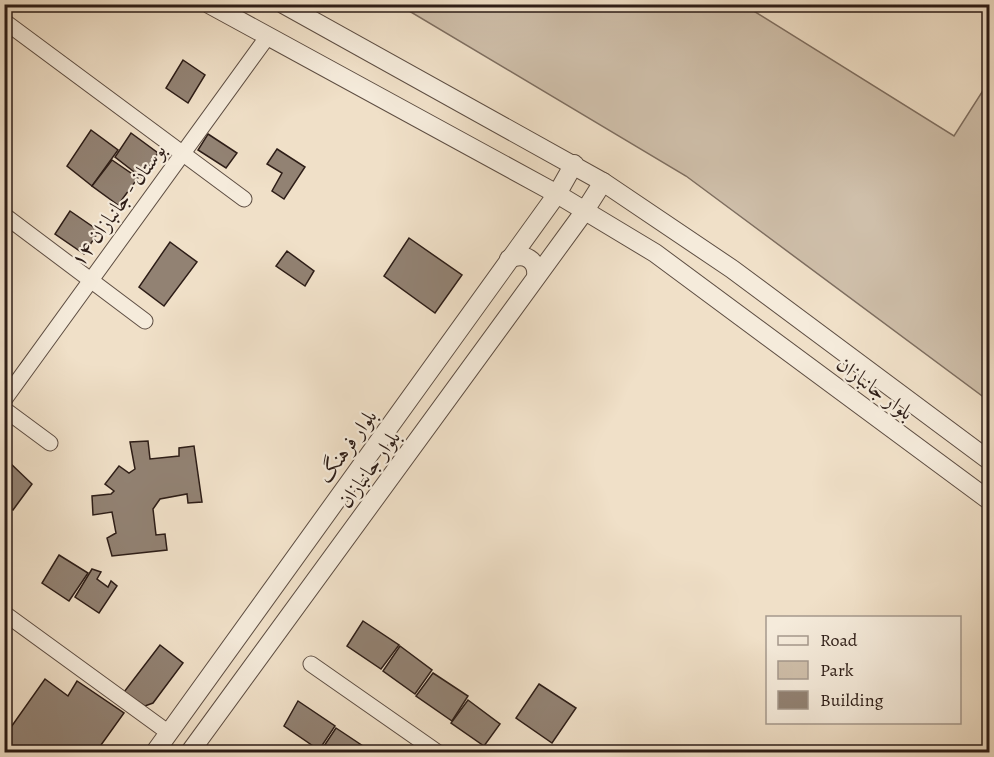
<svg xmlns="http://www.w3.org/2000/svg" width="994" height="757" font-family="Alegreya,Amiri,serif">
<rect width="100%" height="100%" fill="#f0e0c8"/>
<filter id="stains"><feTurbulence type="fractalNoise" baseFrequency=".00333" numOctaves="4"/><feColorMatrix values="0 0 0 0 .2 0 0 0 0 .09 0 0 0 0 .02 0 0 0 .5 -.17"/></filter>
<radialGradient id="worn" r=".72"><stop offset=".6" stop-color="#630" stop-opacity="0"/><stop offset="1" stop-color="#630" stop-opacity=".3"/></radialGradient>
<polygon fill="#cfbfaa" stroke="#7e6e60" stroke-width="1.5" points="399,5 744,5 954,136 989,81 989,401 686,176"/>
<g fill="#928273" stroke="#2d1d17" stroke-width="1.5">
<polygon points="183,60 205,75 188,103 166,88"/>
<polygon points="91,130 118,150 92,186 67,166"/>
<polygon points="131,133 158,153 142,178 115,157"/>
<polygon points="208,134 237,153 226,168 198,150"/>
<polygon points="277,149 305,167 284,199 272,191 282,173 267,164"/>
<polygon points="112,160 138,178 118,205 92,186"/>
<polygon points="70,211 99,231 84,254 55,234"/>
<polygon points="409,238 462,275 435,313 384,276"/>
<polygon points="170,242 197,262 164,306 139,287"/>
<polygon points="287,251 314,271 305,286 276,266"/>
<polygon points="148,441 150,459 179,456 179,448 194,446 202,502 188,503 187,494 160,499 153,509 156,535 165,534 167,550 112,556 107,538 116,533 112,512 93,515 92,496 111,494 114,491 105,484 119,466 129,473 135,469 130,442"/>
<polygon points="9,462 32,484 13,510 4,504 4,468"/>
<polygon points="59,555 88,573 69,601 42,583"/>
<polygon points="92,569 101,572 97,579 108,587 111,581 117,586 99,613 75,597"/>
<polygon points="363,621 399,645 381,669 347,646"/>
<polygon points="160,645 183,663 153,703 145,706 124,692"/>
<polygon points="400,646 432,670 415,694 383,671"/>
<polygon points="433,673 468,696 452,721 416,696"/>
<polygon points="45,679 68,696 77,681 124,713 96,752 4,752 4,737"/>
<polygon points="539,684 576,708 552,743 516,718"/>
<polygon points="468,700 500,724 484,746 451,723"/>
<polygon points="298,701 335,726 319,750 284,726"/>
<polygon points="336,728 372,752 320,752"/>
</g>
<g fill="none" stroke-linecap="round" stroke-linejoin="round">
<defs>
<g id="minor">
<polyline points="4,21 244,199"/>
<polyline points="4,215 145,321"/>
<polyline points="4,400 268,36"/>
<polyline points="4,409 50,443"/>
<polyline points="4,613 169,733"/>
<polyline points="311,664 437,752"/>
</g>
<g id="tertiary">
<polyline points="209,4 557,194 655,253 990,501"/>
<polyline points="283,4 603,182 732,269 990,461"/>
<path d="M509 259C525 252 538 260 536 277"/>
<polyline points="155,752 557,194 574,164"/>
<polyline points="190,752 584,212 603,182"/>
</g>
</defs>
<use href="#minor" stroke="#5e4e43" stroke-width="17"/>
<use href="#tertiary" stroke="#5e4e43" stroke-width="20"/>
<use href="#minor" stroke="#f5ebdb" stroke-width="15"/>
<use href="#tertiary" stroke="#f5ebdb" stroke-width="18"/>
</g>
<g text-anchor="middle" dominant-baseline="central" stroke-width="4.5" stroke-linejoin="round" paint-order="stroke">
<g font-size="21" fill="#2d1d17" stroke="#f5ebdb">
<text transform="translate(118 205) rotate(-54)">بوستان - جانبازان ۱۴</text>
<text transform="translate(875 388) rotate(37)">بلوار جانبازان</text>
<text transform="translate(347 446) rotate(-54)">بلوار فرهنگ</text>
<text transform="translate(369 469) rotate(-54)">بلوار جانبازان</text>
</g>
</g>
<rect width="994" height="757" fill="none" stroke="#f0e0c8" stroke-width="24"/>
<rect x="6" y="6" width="982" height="745" fill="none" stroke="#2d1d17" stroke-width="3"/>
<rect x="12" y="12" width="970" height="733" fill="none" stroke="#2d1d17" stroke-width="1.5"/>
<rect x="766" y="616" width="195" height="108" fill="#f5ebdb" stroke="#a5998d" stroke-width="1.5"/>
<rect x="778" y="636" width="30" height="9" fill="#f5ebdb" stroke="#a5998d" stroke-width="1.5"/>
<text x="820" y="646" font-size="18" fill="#2d1d17">Road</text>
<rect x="778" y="661" width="30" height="18" fill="#cfbfaa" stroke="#a5998d" stroke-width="1.5"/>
<text x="820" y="676" font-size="18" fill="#2d1d17">Park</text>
<rect x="778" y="691" width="30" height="18" fill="#928273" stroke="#a5998d" stroke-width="1.5"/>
<text x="820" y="706" font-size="18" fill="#2d1d17">Building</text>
<rect width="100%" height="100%" filter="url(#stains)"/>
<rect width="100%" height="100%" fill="url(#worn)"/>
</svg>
